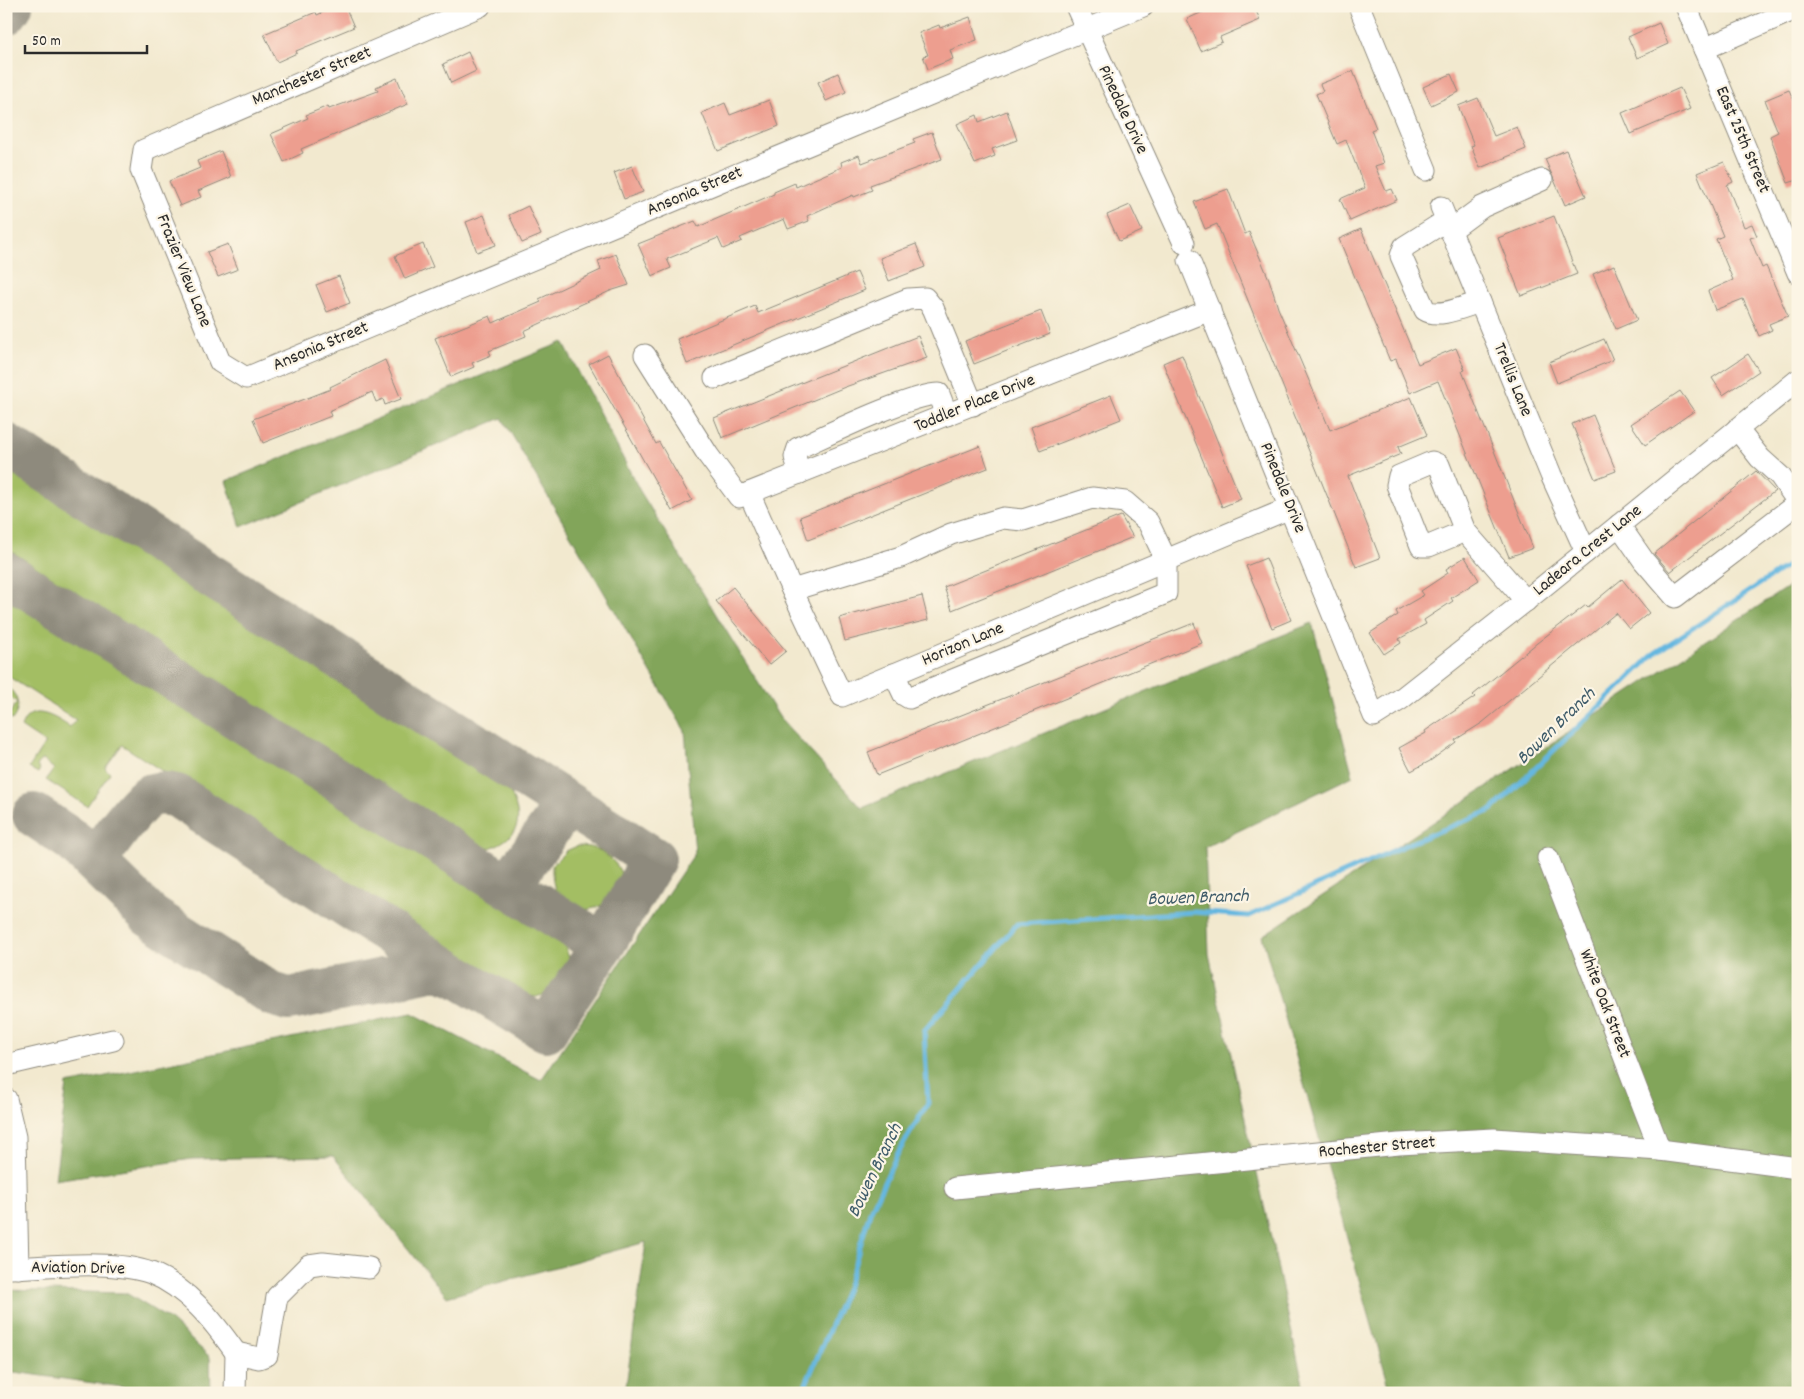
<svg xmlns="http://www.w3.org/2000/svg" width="1804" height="1399" font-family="Dekko,sans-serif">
<rect width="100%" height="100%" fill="#fcf5e5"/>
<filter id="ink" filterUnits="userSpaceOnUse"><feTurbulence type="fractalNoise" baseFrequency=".02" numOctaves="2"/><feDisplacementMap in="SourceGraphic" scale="10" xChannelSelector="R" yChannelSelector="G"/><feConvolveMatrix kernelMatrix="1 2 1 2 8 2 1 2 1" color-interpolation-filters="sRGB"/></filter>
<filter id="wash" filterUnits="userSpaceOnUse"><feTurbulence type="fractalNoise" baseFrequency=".0096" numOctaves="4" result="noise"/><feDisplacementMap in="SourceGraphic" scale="20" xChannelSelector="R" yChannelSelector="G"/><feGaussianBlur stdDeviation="1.12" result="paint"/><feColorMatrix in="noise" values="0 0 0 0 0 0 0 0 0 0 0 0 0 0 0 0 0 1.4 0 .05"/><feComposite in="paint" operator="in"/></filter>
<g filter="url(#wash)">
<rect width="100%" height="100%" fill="#f2e9cf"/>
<g fill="#a3be64" stroke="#677448">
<path d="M6 469 509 790C525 822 520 837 485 850L464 838 6 548Z"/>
<path d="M6 579 561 935 569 958 568 969 565 979 552 992 536 997 509 992 482 979 122 745 105 768 110 773 87 806 46 780 54 769 42 759 37 766 40 769 38 773 29 768 45 743 21 727C30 701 55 717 70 727L76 720 6 675Z"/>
<path d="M6 686C18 694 22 708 12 720L7 717 17 702 6 695Z"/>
<path d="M577 846C594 846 602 850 614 862 649 899 549 946 552 865L566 851Z"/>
</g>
<g fill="#82a55a" stroke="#566842">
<polygon points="563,342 640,491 780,718 862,808 1312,623 1353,776 1205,847 1209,954 1305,1393 625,1393 646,1242 447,1297 333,1156 192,1159 55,1180 67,1084 412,1013 541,1080 695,853 685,731 502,418 241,527 226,481"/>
<polygon points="1798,580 1798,1393 1391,1393 1262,936"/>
<polygon points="6,1290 126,1293 170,1320 210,1357 211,1393 166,1393 14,1372 6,1375"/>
</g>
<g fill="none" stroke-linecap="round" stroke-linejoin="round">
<polyline stroke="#65b7e0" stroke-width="5" points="802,1393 848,1286 870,1212 898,1153 928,1103 924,1031 1017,924 1193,912 1249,916 1410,843 1492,810 1655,653 1798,559"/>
<g stroke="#8e8a7d" stroke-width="44">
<polyline points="6,13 11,6"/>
<path d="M6 445 654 859 603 945 546 1030 455 975 177 796C168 794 158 792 150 796 136 802 106 847 94 861"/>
<polyline points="6,574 603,945"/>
<polyline points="34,815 73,841 150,916 272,994 288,999 301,997 430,970 441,970 455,975"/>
<polyline points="508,886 567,804"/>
</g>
</g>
<g id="blocks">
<g fill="#ed9e8f">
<polygon points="337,6 345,6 354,27 296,51 297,53 277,62 264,34 316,12 317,15"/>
<polygon points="1216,6 1254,6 1260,20 1220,37 1222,42 1201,51 1187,19"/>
<polygon points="970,17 977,40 950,50 953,59 928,69 923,56 928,55 919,33 939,25 940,28"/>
<polygon points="1659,23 1668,44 1637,58 1628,37"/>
<polygon points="468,52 476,71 451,83 443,64"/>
<polygon points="1353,71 1376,128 1371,130 1384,163 1375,166 1386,191 1392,189 1397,200 1350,221 1340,199 1365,188 1346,140 1337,144 1316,94 1323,91 1320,84"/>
<polygon points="838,73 846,92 826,101 818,82"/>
<polygon points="1451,74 1459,92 1431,105 1423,87"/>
<polygon points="397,78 408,104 301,149 303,153 284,162 271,134 308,118 306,115 328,106 329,109 378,91 376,87"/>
<polygon points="1680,88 1690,109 1631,134 1622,113"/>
<polygon points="1789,90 1798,109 1798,180 1788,183 1770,136 1778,132 1765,100"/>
<polygon points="1478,98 1494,136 1517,127 1526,149 1480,168 1471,146 1474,145 1458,106"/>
<polygon points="769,100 779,126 718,151 702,113 725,103 730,115"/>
<polygon points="1007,111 1017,140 992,149 995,156 975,164 957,124 977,115 979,122"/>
<polygon points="932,132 942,159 870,185 872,190 854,197 853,195 807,216 809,221 788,229 784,219 740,238 742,241 723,249 718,238 667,259 671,268 652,276 638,244 695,221 698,227 774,194 774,192 795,183 796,187 842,167 841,162 859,155 862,163 915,143 913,139"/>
<polygon points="1566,150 1586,196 1565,205 1545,159"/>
<polygon points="221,151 231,177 198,191 201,197 180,206 169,181 200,168 197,161"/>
<polygon points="1724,162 1733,182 1727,185 1744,227 1752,224 1757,236 1750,238 1762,268 1766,266 1788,316 1769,324 1772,330 1759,336 1743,299 1715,310 1708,291 1733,280 1716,239 1723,236 1697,173"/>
<polygon points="632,166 643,192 624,199 614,173"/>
<polygon points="1228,189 1245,234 1249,232 1269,279 1278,308 1330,430 1411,397 1427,435 1398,447 1401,454 1348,476 1380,558 1356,567 1217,224 1205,229 1194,202"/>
<polygon points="1130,205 1142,231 1119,241 1107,215"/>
<polygon points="528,206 541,235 522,243 509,215"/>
<polygon points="484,215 496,245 477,252 466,222"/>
<polygon points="1554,216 1577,274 1521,296 1498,238"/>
<polygon points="1361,229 1418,364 1456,348 1465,370 1462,371 1533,548 1509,557 1438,381 1410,393 1396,359 1390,361 1339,239"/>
<polygon points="228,244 238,269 218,277 207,252"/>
<polygon points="423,244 433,267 405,279 395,256"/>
<polygon points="916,244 925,267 889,281 880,258"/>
<polygon points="616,254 629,285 610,291 524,331 526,336 489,351 491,355 472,363 474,367 451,377 435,338 490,316 493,323 541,302 539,299 601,270 598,261"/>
<polygon points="1614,265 1637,320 1616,329 1593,274"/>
<polygon points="857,272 865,290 687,364 677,339 755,306 758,313"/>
<polygon points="339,276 350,303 327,312 316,285"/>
<polygon points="1041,311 1050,334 974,364 965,341"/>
<polygon points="918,336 927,358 845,387 722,438 714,418"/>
<polygon points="1604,339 1613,360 1557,383 1549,362"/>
<polygon points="608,354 656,444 659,442 692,500 672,511 589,364"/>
<polygon points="1748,354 1759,371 1723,395 1712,378"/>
<polygon points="1182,355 1241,499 1222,507 1163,363"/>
<polygon points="385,360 401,399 385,405 383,399 376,402 372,392 329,411 331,416 263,443 253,419 331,389 330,387"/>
<polygon points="1680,391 1694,411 1645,445 1631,424"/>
<polygon points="1111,395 1121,419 1040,451 1031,427"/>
<polygon points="1593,415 1616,471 1595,479 1572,424"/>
<polygon points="980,446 988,468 808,540 800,517"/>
<polygon points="1756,471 1775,491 1670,572 1654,554"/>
<polygon points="1121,516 1133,537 952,610 944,587"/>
<polygon points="1465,557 1479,580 1451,598 1453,601 1424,620 1426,624 1399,639 1401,643 1384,654 1370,633 1398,615 1396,611 1424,595 1421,591 1448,573 1446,569"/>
<polygon points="1266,558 1291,620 1272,628 1246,566"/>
<polygon points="1622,579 1649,613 1629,629 1616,613 1482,723 1455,740 1456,742 1430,761 1411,771 1399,748 1426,733 1425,731 1475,697 1473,695 1537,643 1586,605 1588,607"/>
<polygon points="733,587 786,651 769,665 716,601"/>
<polygon points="922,596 928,620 845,641 839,618"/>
<polygon points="1194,623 1202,643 877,775 868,752"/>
</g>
</g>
</g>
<g filter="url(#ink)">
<use href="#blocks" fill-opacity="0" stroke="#8e8a7d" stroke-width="1"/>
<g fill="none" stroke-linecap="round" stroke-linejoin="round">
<defs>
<g id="minor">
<polyline points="480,6 144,150 141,170 220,362 246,378 1143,6"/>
<polyline points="1076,6 1184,243"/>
<polyline points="1359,6 1426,170"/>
<polyline points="1686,6 1798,273"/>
<polyline points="1704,49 1798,8"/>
<polyline points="1441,207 1551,475 1586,552"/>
<path d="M1447 220 1404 247 1401 256 1425 310C1439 319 1465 306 1480 302"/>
<polyline points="1451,230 1482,207 1542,180"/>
<polyline points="1189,260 1374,716 1401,699 1523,603 1798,380"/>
<polyline points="645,355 708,455 739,497 1210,310"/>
<polyline points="715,378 908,299 925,298 933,308 973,405"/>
<polyline points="1737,429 1760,458 1780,476 1798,502"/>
<path d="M800 473 795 457 798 448C827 435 911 394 939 394L947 415"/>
<polyline points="749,493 792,590 842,696 1290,508"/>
<polyline points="1619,525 1644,561 1675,597 1798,503"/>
<polyline points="1465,531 1429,546 1421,546 1397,485 1399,476 1432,462 1439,465 1465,531 1526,601"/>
<polyline points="792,590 901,557 951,534 1003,518 1023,520 1092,498 1125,502 1148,522 1166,560 1166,593 909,698 904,695 894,674"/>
<polyline points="1548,858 1660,1150"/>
<polyline points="6,1065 113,1040"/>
<polyline points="6,1099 15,1137 18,1268"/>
<polyline points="955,1188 1399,1144 1494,1139 1660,1150 1798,1168"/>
<path d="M6 1268C47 1267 113 1259 151 1273 188 1288 214 1322 236 1353"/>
<polyline points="236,1353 259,1358 267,1355 277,1297 309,1265 323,1263 369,1268"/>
<polyline points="235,1393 236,1353"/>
</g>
</defs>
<use href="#minor" stroke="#8e8a7d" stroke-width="23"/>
<use href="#minor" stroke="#fff" stroke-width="21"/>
</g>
</g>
<g text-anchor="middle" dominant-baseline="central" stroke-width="4.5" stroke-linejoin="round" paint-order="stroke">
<g font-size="18" fill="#2b2b2b" stroke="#fcf5e5">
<text transform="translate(312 77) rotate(-23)">Manchester Street</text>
<text transform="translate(1122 110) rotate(65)">Pinedale Drive</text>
<text transform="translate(1742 140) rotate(67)">East 25th Street</text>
<text transform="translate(695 192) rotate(-23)">Ansonia Street</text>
<text transform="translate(183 271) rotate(68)">Frazier View Lane</text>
<text transform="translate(321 347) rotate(-23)">Ansonia Street</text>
<text transform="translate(1512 380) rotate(68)">Trellis Lane</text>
<text transform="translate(975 404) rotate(-22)">Toddler Place Drive</text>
<text transform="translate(1282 488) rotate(68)">Pinedale Drive</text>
<text transform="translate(1588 551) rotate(-39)">Ladeara Crest Lane</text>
<text transform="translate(963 645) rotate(-23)">Horizon Lane</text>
<text transform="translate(1604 1004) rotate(69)">White Oak Street</text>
<text transform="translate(1377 1148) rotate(-5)">Rochester Street</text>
<text transform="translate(78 1269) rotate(1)">Aviation Drive</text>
</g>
<g font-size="19" font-style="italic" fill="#3f5c6a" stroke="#fcf5e5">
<text transform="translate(1557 727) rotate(-44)">Bowen Branch</text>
<text transform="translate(1198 899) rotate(-2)">Bowen Branch</text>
<text transform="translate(876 1171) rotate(-64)">Bowen Branch</text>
</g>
</g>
<rect width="1804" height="1399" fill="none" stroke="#fcf5e5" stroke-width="25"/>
<path d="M25 45v8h122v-8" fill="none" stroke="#2b2b2b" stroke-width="2.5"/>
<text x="32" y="45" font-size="15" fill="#2b2b2b" stroke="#fcf5e5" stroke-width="4" paint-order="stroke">50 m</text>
</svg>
